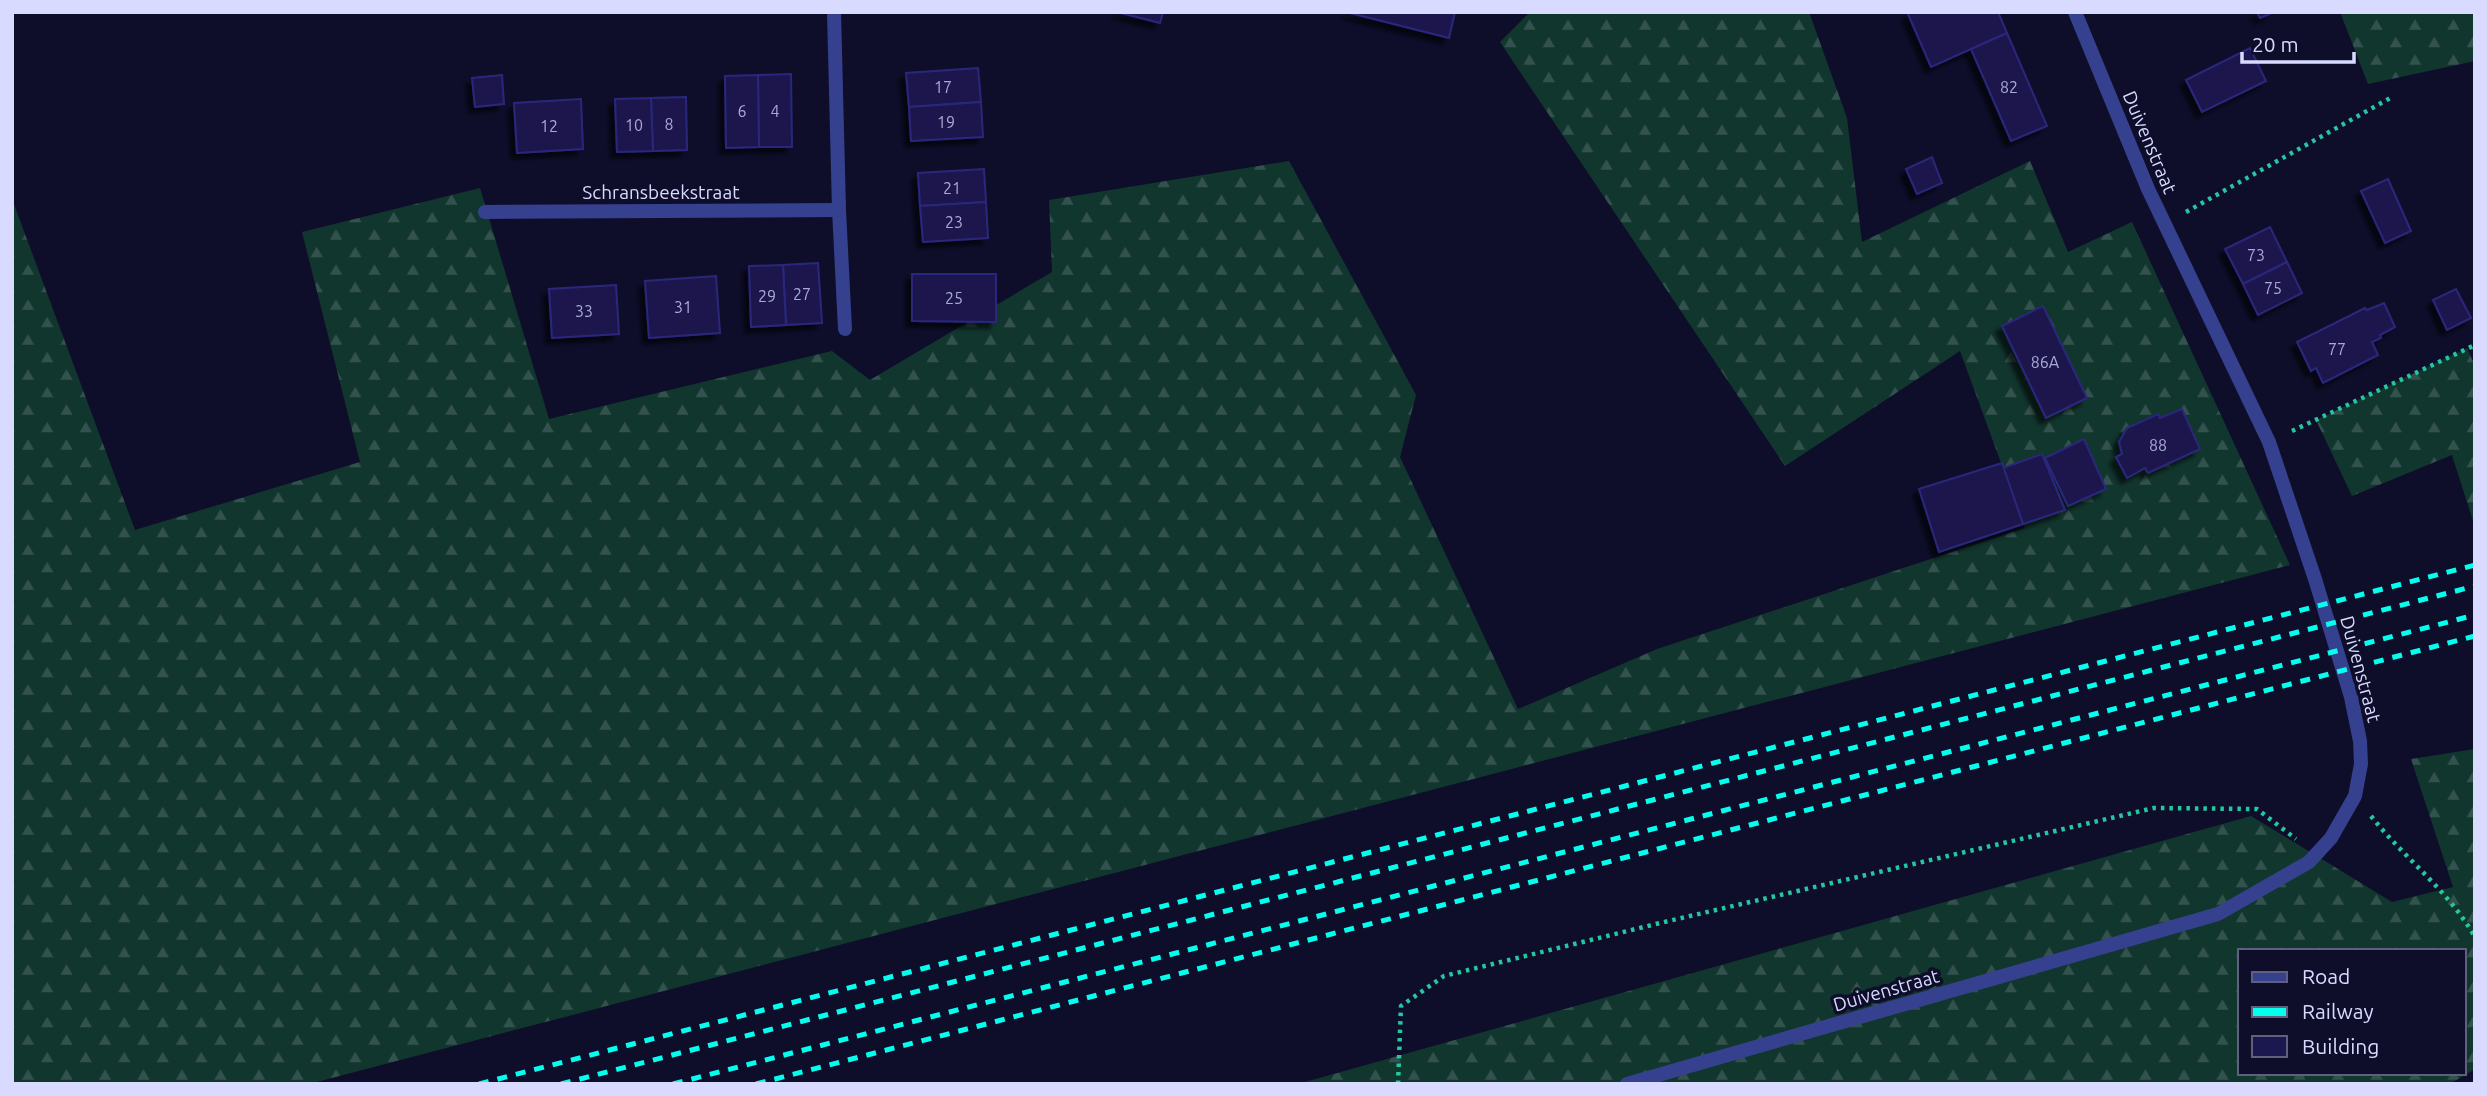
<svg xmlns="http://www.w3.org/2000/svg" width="2487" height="1096" font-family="Ubuntu,sans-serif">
<defs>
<pattern id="forest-firs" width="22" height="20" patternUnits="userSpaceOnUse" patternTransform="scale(1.75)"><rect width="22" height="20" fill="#11362e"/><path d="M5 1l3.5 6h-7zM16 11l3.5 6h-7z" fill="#33524d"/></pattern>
<filter id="shadow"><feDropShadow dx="-6" dy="6" stdDeviation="2" flood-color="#0009"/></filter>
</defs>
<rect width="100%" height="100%" fill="#0e0e2b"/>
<g fill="url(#forest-firs)" fill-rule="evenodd">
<polygon points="1530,12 1809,12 1847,118 1862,242 2030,161 2068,252 2132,222 2290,565 309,1084 12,1084 12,199 135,530 360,462 302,232 480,188 549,419 832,351 870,380 1052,272 1049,200 1289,161 1416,395 1400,457 1518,709 1657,649 2025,528 1960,351 1785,466 1500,42"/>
<polygon points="2340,12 2475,12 2475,61 2368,84"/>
<polygon points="2467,348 2475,366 2475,527 2452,455 2352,496 2316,420"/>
<path d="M2475 749V1069L2450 1084H1298L2251 816 2392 902 2453 887 2411 759ZM2240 951H2464V1073H2240Z"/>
</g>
<g fill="#1a184e" stroke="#2b287c" stroke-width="2" filter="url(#shadow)">
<polygon points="1117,12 1163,12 1160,23"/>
<polygon points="1346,12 1455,12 1449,38"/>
<polygon points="1911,12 1998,12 2007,33 1931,67 1908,14"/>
<polygon points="2257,12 2274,12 2260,18"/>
<polygon points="2007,33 2047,126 2011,141 1971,49"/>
<polygon points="2250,48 2266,81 2202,112 2186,80"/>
<polygon points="978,68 981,102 909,107 906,73"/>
<polygon points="791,74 792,147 759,147 758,75"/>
<polygon points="502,75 504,104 475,107 472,78"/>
<polygon points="758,75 759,147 726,148 725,76"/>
<polygon points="686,97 687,150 653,151 651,98"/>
<polygon points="651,98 653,151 617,152 615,99"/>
<polygon points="581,99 583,149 517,153 514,103"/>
<polygon points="981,102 983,137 911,141 909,107"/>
<polygon points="1932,157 1942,183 1917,194 1906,169"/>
<polygon points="984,169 986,202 920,206 918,173"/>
<polygon points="2388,179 2411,231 2385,243 2361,191"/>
<polygon points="986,202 988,238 923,242 920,206"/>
<polygon points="2270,227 2287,262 2243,284 2225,249"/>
<polygon points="2287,262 2302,293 2258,315 2243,284"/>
<polygon points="818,263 822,323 786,325 783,265"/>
<polygon points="783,265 786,325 751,327 749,266"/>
<polygon points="912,274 996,274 996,322 912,321"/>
<polygon points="716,276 720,333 649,338 645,281"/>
<polygon points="616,285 619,334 552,338 549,289"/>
<polygon points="2456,289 2471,318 2447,330 2433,300"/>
<polygon points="2384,303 2395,327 2380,335 2381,338 2372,342 2378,355 2323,383 2316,368 2311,371 2297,342 2365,308 2367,310"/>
<polygon points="2043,306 2087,398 2046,418 2002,326"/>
<polygon points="2182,409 2200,449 2148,473 2145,468 2127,478 2116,457 2122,454 2119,442 2127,428 2158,414 2160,418"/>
<polygon points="2084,439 2106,489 2068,506 2045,458"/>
<polygon points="2042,454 2065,510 2023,524 2003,468"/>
<polygon points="2002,463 2023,524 1939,552 1919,489"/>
</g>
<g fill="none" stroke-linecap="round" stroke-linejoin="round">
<g stroke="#24c7a2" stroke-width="4.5" stroke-dasharray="3.5 5" stroke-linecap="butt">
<polyline points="2186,212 2392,97"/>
<polyline points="2292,431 2475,345"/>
<path d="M2371 816C2404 858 2448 890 2475 937"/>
<polyline points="1398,1084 1401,1006 1444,976 1660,923 2154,808 2257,809 2296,839"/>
</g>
<g stroke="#35418e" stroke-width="14">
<polyline points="834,12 839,210 845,329"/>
<polyline points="485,212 839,210"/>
<polyline points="1627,1084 2218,914 2309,862 2331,838 2355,796 2361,764 2360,741 2351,697 2315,579 2269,442 2148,189 2075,12"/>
</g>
<g stroke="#04ffee" stroke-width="5" stroke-dasharray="10 9" stroke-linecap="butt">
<polyline points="479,1084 2475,565"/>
<polyline points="561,1084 2475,586"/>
<polyline points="673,1084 2475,615"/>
<polyline points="756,1084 2475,636"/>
</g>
</g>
<g text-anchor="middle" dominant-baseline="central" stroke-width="7" stroke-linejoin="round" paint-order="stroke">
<g font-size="16" fill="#a8aad3">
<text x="943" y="87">17</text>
<text x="2009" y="87">82</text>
<text x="742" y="111">6</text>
<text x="775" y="111">4</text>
<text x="946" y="122">19</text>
<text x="669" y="124">8</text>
<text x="634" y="125">10</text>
<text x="549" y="126">12</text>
<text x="952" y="188">21</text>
<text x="954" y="222">23</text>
<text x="2256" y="255">73</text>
<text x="2273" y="288">75</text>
<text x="802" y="294">27</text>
<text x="767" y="296">29</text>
<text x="954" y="298">25</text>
<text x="683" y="307">31</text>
<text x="584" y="311">33</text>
<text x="2337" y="349">77</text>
<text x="2045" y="362">86A</text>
<text x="2158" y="445">88</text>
</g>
<g font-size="19" fill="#d8dbff" stroke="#0e0e2b">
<text transform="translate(2150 142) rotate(67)">Duivenstraat</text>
<text x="661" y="192">Schransbeekstraat</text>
<text transform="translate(2361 669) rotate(75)">Duivenstraat</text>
<text transform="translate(1886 990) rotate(-16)">Duivenstraat</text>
</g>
</g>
<rect width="2487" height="1096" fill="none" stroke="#d8dbff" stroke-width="28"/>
<rect x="2238" y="949" width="228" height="126" fill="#0e0e2b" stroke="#5f6080" stroke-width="2"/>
<rect x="2252" y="972" width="35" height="10" fill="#35418e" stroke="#5f6080" stroke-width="2"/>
<text x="2302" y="984" font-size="21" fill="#d8dbff">Road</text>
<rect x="2252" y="1007" width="35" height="10" fill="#04ffee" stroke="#5f6080" stroke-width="2"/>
<text x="2302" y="1019" font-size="21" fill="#d8dbff">Railway</text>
<rect x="2252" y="1036" width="35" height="21" fill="#1a184e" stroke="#5f6080" stroke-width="2"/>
<text x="2302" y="1054" font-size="21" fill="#d8dbff">Building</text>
<path d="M2242 52v10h112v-10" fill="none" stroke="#d8dbff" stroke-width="3.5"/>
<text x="2252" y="52" font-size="21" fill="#d8dbff" stroke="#0e0e2b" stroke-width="5" paint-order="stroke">20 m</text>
</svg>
